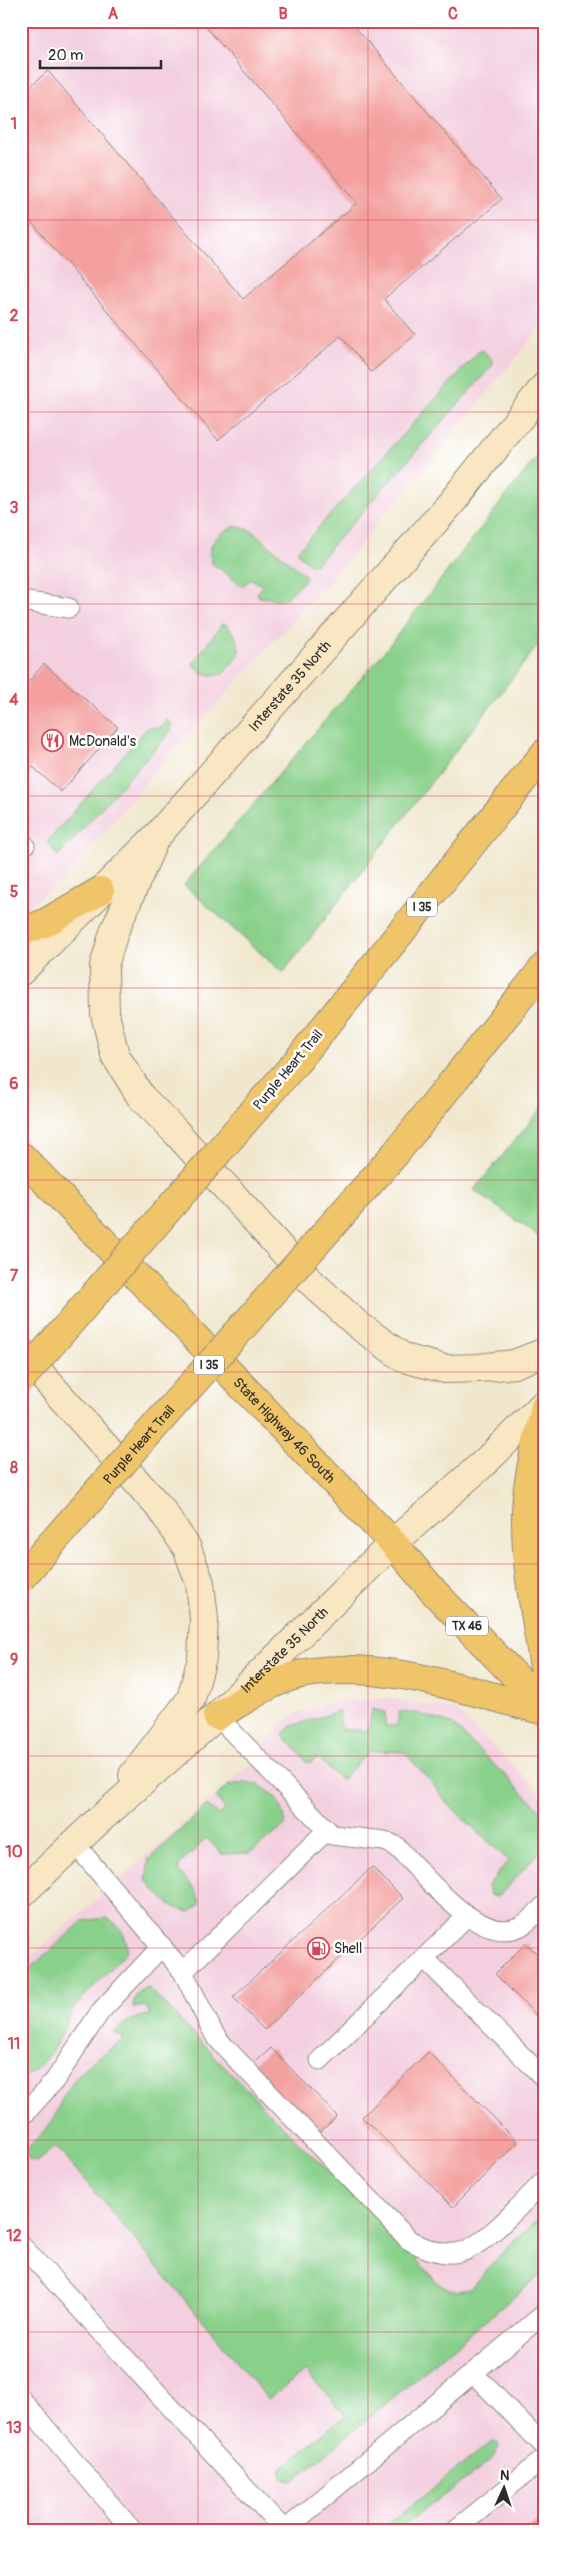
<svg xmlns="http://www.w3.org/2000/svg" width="566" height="2551" font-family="Pangolin,sans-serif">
<rect width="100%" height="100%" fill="#fff"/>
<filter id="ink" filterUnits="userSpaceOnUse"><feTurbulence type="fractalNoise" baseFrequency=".02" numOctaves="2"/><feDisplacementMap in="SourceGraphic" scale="10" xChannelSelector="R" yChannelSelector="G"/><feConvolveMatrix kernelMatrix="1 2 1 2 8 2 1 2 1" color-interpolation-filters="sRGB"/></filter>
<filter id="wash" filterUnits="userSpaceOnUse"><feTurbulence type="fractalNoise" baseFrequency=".0096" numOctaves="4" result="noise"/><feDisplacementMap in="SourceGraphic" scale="20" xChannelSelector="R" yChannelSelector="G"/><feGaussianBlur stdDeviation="1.12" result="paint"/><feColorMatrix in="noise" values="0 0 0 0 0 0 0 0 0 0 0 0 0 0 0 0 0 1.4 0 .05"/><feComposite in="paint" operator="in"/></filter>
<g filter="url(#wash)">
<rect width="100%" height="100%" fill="#f0e7cd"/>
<g fill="#f3cfdf">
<polygon points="21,21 545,21 545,323 332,578 174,750 66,877 21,912"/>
<polygon points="388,1698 455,1710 545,1797 545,2530 21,2530 21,1966 249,1766 283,1722 301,1711 343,1700"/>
</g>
<g fill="#89d08b" stroke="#5a7e5b">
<polygon points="545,262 545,281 540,282 536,278"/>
<polygon points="483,350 492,360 493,365 315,565 311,565 298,554 298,550 478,352"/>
<polygon points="545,446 545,636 283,973 184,885 384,652"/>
<path d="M236 526 252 531 305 575 306 579 284 600 259 597 257 593 263 586 251 579 242 586 212 563C204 544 220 532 236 526Z"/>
<path d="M222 624H226C233 632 241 644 239 655L223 674C211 677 197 674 193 663Z"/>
<polygon points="167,719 172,725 171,731 58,856 47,842 148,727 160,728"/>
<polygon points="545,1104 545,1241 474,1190"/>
<polygon points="372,1709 385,1712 385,1726 397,1726 399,1712 416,1713 452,1724 545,1814 545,1846 498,1897 490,1895 488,1885 509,1861 447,1803 429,1779 404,1752 370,1751 342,1779 339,1779 318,1758 308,1763 282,1734 292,1726 339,1711 341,1729 368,1731"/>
<path d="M245 1782C266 1783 287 1804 285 1826L250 1853 221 1854 207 1838 180 1864 178 1870C187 1880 198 1890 200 1904L190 1912C169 1908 158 1895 146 1880L149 1859 207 1805 220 1815 225 1809 216 1797 227 1786Z"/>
<path d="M105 1918C118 1921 125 1935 128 1947L126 1952C110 1970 94 1986 78 2003 69 2013 66 2026 60 2037 52 2055 38 2069 21 2080V1976L83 1921Z"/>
<path d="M149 1988 300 2144 367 2206 437 2282C448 2289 457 2294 470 2288L504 2251 545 2212V2271L292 2482 283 2479 281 2474 282 2468 345 2415 344 2413 305 2371 268 2399 56 2146 36 2162 29 2160 25 2151 52 2122 63 2097 76 2078 93 2061 122 2041 123 2037 114 2033C123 2022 135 2017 149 2015V2011L144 2006 133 2008C133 1998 139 1990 149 1988Z"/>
<polygon points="492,2441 497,2442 499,2447 491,2461 397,2530 381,2530"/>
</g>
<g id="blocks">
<g fill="#f3a09f">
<polygon points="201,21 350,21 502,199 384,299 415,335 371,372 341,336 218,440 21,210 21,94 48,71 243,299 357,203"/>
<polygon points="44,664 118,727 61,792 33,767 21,780 21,690"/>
<polygon points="372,1867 403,1898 264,2030 233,1997"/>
<polygon points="526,1943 545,1962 545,2024 495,1974"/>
<polygon points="271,2048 337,2116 314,2138 247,2070"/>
<polygon points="428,2052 518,2142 453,2207 362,2117"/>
<polygon points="545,2514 545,2530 526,2530"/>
</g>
</g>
</g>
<g filter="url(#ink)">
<use href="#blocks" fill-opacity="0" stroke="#8e897c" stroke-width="1"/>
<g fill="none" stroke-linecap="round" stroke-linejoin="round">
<defs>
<g id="service">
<polyline points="21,601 69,608"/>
<polyline points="21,843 25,845"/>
<path d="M217 1716 332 1835 384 1841 396 1846C422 1872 477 1945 519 1927 529 1923 537 1912 545 1905"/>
<path d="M76 1845 183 1972 214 2034 223 2045 409 2240C425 2249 446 2257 464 2251 486 2244 527 2198 545 2180"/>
<polyline points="424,1958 545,2079"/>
<polyline points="183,1972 327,1830"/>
<polyline points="320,2060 466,1917"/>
<polyline points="21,2118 55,2080 100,2012 162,1946"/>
<polyline points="21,2245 284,2530"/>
<polyline points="473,2373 545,2447"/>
<polyline points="21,2399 132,2530"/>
<polyline points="285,2530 545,2313"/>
<polyline points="455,2530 545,2458"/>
</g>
<g id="secondary">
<polyline points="155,838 114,932 104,966 105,1014 115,1055 141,1097 175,1131 310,1281 358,1325 404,1358 445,1369 479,1368 514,1364 545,1352"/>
<path id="s1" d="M21 971 155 838 452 502 545 386"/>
<polyline points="21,1352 161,1509 187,1548 200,1583 204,1619 202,1658 191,1699 133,1775"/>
<path id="s2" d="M21 1894 97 1822 217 1716 393 1543 485 1462 545 1403"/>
</g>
<g id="primary">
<polyline points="21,932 45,923 100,891"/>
<path id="s3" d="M21 1156 393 1543 434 1592 545 1707"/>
<path d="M545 1407C537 1444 525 1483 526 1521 526 1572 537 1622 545 1673"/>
<path d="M217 1716C245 1700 275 1678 306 1673 387 1660 468 1691 545 1711"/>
</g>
<g id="motorway">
<polyline points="298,1060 545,753"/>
<polyline points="396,1153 545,966"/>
</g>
</defs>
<use href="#service" stroke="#8e897c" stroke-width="21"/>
<use href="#secondary" stroke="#8e897c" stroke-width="30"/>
<use href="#primary" stroke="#8e897c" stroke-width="30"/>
<use href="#motorway" stroke="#8e897c" stroke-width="30"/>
<use href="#service" stroke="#fff" stroke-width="19"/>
<use href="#secondary" stroke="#f9e7c3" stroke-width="28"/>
<use href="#primary" stroke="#f0c469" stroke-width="28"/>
<use href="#motorway" stroke="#f0c469" stroke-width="28"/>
<defs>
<g id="motorway-bridge">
<polyline points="21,1379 298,1060"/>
<path id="s4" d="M21 1578 396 1153"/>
</g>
</defs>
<use href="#motorway-bridge" stroke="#8e897c" stroke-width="30" stroke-linecap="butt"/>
<use href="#motorway-bridge" stroke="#f0c469" stroke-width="28"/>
</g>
</g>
<path fill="none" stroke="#d1495b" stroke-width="1" stroke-opacity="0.55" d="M198 21V2530M368 21V2530M21 220H545M21 412H545M21 604H545M21 796H545M21 988H545M21 1180H545M21 1372H545M21 1564H545M21 1756H545M21 1948H545M21 2140H545M21 2332H545"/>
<defs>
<symbol id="restaurant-ring" viewBox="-11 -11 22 22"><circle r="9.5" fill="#fff" stroke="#d1495b" stroke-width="1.5"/><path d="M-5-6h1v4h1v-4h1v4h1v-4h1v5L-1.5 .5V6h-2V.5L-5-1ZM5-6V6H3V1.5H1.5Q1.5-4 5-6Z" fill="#d1495b"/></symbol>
<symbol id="fuel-ring" viewBox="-11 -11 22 22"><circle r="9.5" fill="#fff" stroke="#d1495b" stroke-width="1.5"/><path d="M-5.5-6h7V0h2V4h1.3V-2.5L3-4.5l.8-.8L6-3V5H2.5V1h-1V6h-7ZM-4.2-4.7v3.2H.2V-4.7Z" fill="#d1495b"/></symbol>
</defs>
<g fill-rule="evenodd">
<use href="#restaurant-ring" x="40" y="728" width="25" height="25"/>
<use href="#fuel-ring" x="306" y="1936" width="25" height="25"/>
</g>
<g text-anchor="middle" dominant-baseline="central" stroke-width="5" stroke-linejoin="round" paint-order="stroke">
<g fill="#fff" stroke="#6b6b6b" stroke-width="1">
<rect x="407" y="897.5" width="30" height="19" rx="4"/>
<rect x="194" y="1355.5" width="30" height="19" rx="4"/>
<rect x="446" y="1616.5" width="42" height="19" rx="4"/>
</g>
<g font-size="12" font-weight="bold" fill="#2b2b2b">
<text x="422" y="907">I 35</text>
<text x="209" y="1365">I 35</text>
<text x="467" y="1626">TX 46</text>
</g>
<g font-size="14" fill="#2b2b2b" stroke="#fff">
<text stroke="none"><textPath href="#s1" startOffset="392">Interstate 35 North</textPath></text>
<text transform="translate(288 1070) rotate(-50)">Purple Heart Trail</text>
<text stroke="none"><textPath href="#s3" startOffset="380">State Highway 46 South</textPath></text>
<text stroke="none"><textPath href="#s4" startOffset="178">Purple Heart Trail</textPath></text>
<text stroke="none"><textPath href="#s2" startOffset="359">Interstate 35 North</textPath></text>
</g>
<g font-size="14" fill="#2b2b2b" stroke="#fff" text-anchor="start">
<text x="69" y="741">McDonald's</text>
<text x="334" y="1948">Shell</text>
</g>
</g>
<rect width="566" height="2551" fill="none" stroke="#fff" stroke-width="55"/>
<g transform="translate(504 2488) rotate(3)" stroke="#ffffff" stroke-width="4" paint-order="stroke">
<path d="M0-4L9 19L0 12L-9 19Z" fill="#2b2b2b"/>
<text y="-8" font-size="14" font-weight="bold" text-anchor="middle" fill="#2b2b2b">N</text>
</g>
<path d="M40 60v8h121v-8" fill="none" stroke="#2b2b2b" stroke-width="2.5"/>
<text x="48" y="60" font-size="15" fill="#2b2b2b" stroke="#ffffff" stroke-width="4" paint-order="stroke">20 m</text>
<rect x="28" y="28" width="510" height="2496" fill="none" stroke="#d1495b" stroke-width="2"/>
<g font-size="16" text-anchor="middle" font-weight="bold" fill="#d1495b">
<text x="113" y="19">A</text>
<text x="283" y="19">B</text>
<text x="453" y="19">C</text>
<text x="14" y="129">1</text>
<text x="14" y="321">2</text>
<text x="14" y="513">3</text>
<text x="14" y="705">4</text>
<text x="14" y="897">5</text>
<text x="14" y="1089">6</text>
<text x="14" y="1281">7</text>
<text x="14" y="1473">8</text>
<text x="14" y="1665">9</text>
<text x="14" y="1857">10</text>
<text x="14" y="2049">11</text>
<text x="14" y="2241">12</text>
<text x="14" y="2433">13</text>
</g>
</svg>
